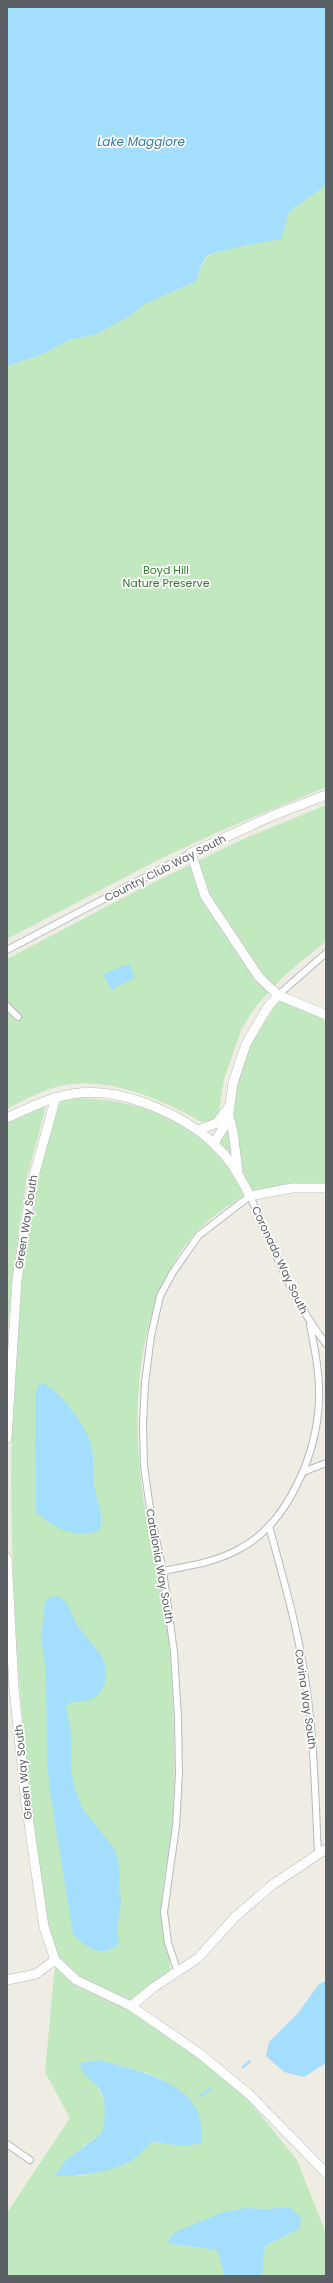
<svg xmlns="http://www.w3.org/2000/svg" width="333" height="2283" font-family="Poppins,sans-serif">
<rect width="100%" height="100%" fill="#efece3"/>
<g fill="#c1e8be" fill-rule="evenodd">
<path d="M326 185V787L220 831 156 861 7 939V366L43 354 69 340 97 334 131 315 145 304 195 282C198 276 204 260 207 257 214 250 267 242 280 239L289 212Z"/>
<path d="M326 805V941L286 974 257 1005 242 1028 224 1079 219 1111 215 1118 210 1123 202 1122C162 1100 108 1075 60 1086 42 1090 24 1100 7 1109V959L134 892 241 840Z"/>
<polygon points="279,1000 326,1020 326,1184 301,1183 253,1192 217,1140 250,1046"/>
<path d="M75 1098C140 1100 191 1117 231 1171 237 1178 240 1187 244 1195 229 1206 211 1216 198 1230 137 1295 131 1405 142 1490 148 1538 164 1583 168 1631 173 1695 177 1760 172 1824 169 1854 162 1883 161 1913 160 1933 171 1951 170 1970L130 2001C109 1991 69 1977 58 1956 49 1936 47 1913 43 1891 37 1854 32 1816 28 1778 8 1580 1 1382 35 1185 40 1157 49 1130 56 1102Z"/>
<polygon points="46,1106 26,1181 12,1279 7,1342 7,1123"/>
<path d="M55 1966 74 1983 132 2012 196 2056 246 2097 297 2160 325 2231 326 2276H262L265 2246 299 2229 289 2207 268 2209 247 2208 175 2232 167 2241 172 2244 217 2250 225 2276H7V2213L70 2118 45 2072ZM99 2060 146 2073 163 2080 183 2146 152 2142 130 2161 99 2172 78 2176 83 2146 102 2133 107 2109 98 2087Z"/>
</g>
<g fill="#a3deff">
<path d="M7 7H326V185L289 212 281 239C267 242 215 250 207 256 202 261 199 275 195 282L145 304 131 315 97 334 69 340 43 354 7 366Z"/>
<polygon points="129,964 135,978 115,987 112,991 103,974"/>
<path d="M41 1383C60 1389 89 1430 92 1449 94 1462 92 1476 95 1489 97 1503 105 1518 99 1531 73 1538 55 1529 36 1512L35 1396 37 1387Z"/>
<path d="M56 1596C70 1599 71 1616 78 1627 85 1636 101 1652 104 1662 111 1688 98 1704 71 1702L66 1707 71 1734V1771L75 1788 82 1808 115 1850 119 1864V1886L121 1903 117 1932 119 1942C105 1960 85 1948 73 1934L50 1792 47 1760 46 1671 41 1638 45 1602 50 1597Z"/>
<polygon points="326,1981 326,2063 304,2077 284,2072 266,2056 269,2042 299,2012 318,1985"/>
<path d="M99 2060C131 2069 190 2080 200 2118 202 2126 201 2135 202 2143L183 2146 152 2142C145 2148 139 2156 131 2161 108 2173 80 2176 55 2176L66 2160 102 2133C105 2117 108 2102 98 2087 90 2076 83 2079 80 2063Z"/>
<polygon points="289,2207 301,2217 299,2229 265,2246 262,2276 225,2276 217,2250 172,2244 167,2241 175,2232 224,2212 247,2208 268,2209"/>
</g>
<g fill="none" stroke-linecap="round" stroke-linejoin="round">
<g stroke="#a3deff" stroke-width="2.5">
<polyline points="243,2067 250,2061"/>
<polyline points="200,2096 211,2088"/>
</g>
<defs>
<g id="street">
<polyline points="7,950 191,853"/>
<polyline points="278,995 326,953"/>
<polyline points="7,1006 18,1017"/>
<polyline points="303,1472 326,1463"/>
<path d="M269 1526C282 1574 296 1622 304 1671 314 1731 315 1792 318 1853"/>
<path d="M163 1571C190 1566 217 1562 241 1548 289 1522 317 1453 319 1400 320 1375 315 1350 310 1325"/>
<path d="M178 1972 168 1943 164 1912 176 1826 179 1774 178 1718 174 1652 163 1571 151 1516 144 1466 143 1424 145 1383 151 1336 160 1296 173 1272 199 1235 250 1196C273 1247 292 1300 326 1344"/>
<polyline points="7,2144 30,2160"/>
</g>
<g id="secondary">
<polyline points="326,795 274,815 191,853 205,896 259,977 278,995 326,1015"/>
<polyline points="229,1116 233,1132 238,1171"/>
<path d="M7 1118C28 1108 49 1098 72 1094 122 1086 190 1116 223 1153 234 1165 242 1181 250 1196L292 1188H326"/>
<polyline points="198,1130 217,1123 228,1108"/>
<polyline points="214,1143 228,1120 233,1083 246,1044 267,1008 278,995"/>
<polyline points="7,1438 17,1280 32,1183 56,1097"/>
<polyline points="7,1558 14,1689 26,1803 44,1927 55,1960 76,1980 131,2006 199,2053 250,2095 326,2173"/>
<polyline points="7,1980 36,1974 55,1960"/>
<polyline points="131,2006 154,1987 198,1958 235,1917 272,1885 326,1849"/>
</g>
</defs>
<use href="#street" stroke="#b6babe" stroke-width="8"/>
<use href="#secondary" stroke="#b7bbc0" stroke-width="10"/>
<use href="#street" stroke="#fff" stroke-width="6"/>
<use href="#secondary" stroke="#fff" stroke-width="9"/>
</g>
<g text-anchor="middle" dominant-baseline="central" stroke-width="3.5" stroke-linejoin="round" paint-order="stroke">
<g font-size="11" fill="#30822e" stroke="#fff">
<text x="166" y="570">Boyd Hill<tspan x="166" dy="13">Nature Preserve</tspan></text>
</g>
<g font-size="11" fill="#5b6065" stroke="#fff">
<text transform="translate(165 868) rotate(-27)">Country Club Way South</text>
<text transform="translate(26 1222) rotate(-81)">Green Way South</text>
<text transform="translate(280 1260) rotate(65)">Coronado Way South</text>
<text transform="translate(160 1566) rotate(80)">Catalonia Way South</text>
<text transform="translate(306 1699) rotate(82)">Covina Way South</text>
<text transform="translate(23 1772) rotate(-96)">Green Way South</text>
</g>
<g font-size="12" font-style="italic" fill="#367aaf" stroke="#fff">
<text x="141" y="141">Lake Maggiore</text>
</g>
</g>
<rect width="333" height="2283" fill="none" stroke="#5b6065" stroke-width="16"/>
</svg>
